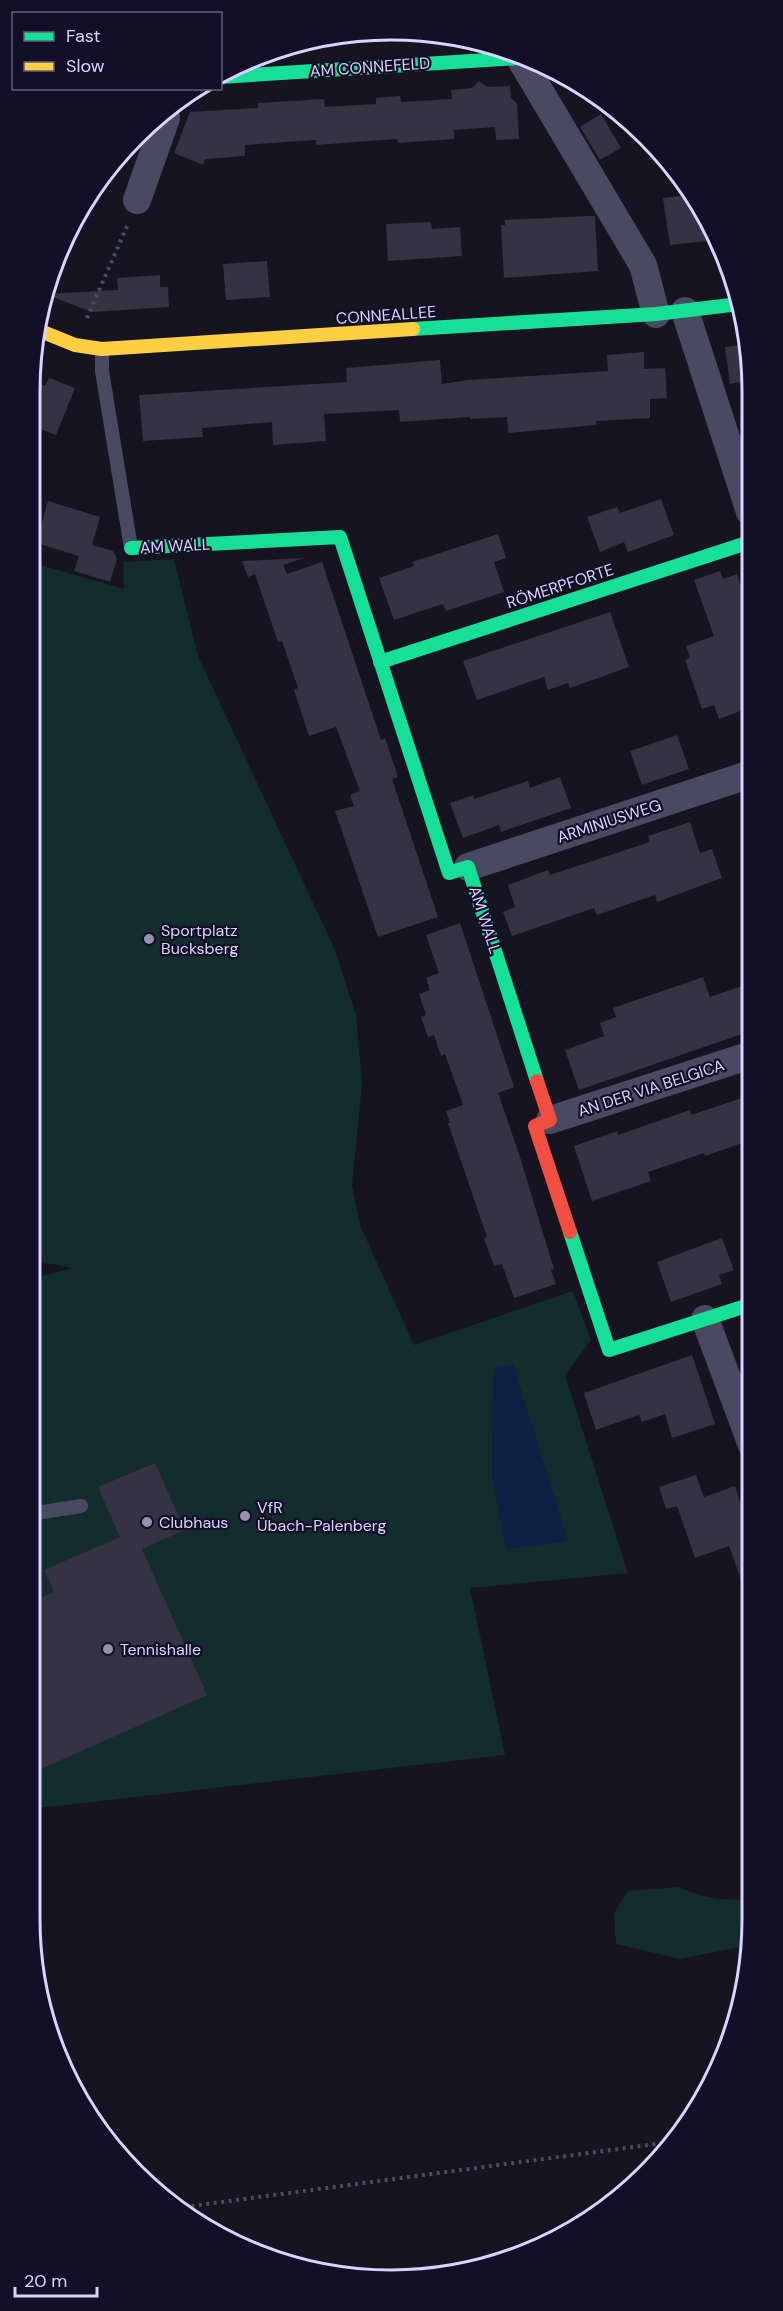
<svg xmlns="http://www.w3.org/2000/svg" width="783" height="2311" font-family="'DM Sans',sans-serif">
<rect width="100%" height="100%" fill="#161421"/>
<g fill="#132c2d">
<polygon points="174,559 198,656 335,950 356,1015 362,1082 352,1186 360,1225 414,1345 573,1291 591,1340 565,1375 628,1573 470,1588 505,1755 30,1809 30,1279 73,1268 30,1260 30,562 124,589 123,562"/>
<path d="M678 1887C704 1898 724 1902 753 1898L750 1945 680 1959 616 1944 614 1913 628 1891Z"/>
</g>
<polygon fill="#0d2144" points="513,1364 568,1541 506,1549 492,1477 493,1369"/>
<g fill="#343243">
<polygon points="479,81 488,87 510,86 511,98 517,103 519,139 496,140 495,127 454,130 454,139 398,143 397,139 316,145 316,140 245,145 245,156 205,159 203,165 174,153 190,112 258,108 258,103 324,99 325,107 376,104 376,98 400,96 401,102 452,99 451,90 472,88"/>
<polygon points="601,114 621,148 600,160 580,127"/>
<polygon points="689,195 717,240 670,245 663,198"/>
<polygon points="589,216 595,216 598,271 504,278 501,225 505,225 505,220"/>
<polygon points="431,222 432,229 460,227 462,256 388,261 386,224"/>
<polygon points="267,261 270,297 226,300 223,264"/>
<polygon points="160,275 160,287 168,287 169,307 92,312 45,294 118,290 117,278"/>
<polygon points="750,344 750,380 730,384 725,347"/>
<polygon points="644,352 644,369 665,368 667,398 650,399 650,418 596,421 596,425 508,433 507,417 470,419 470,417 400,422 399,410 324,414 326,441 273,445 272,422 202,428 203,437 143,441 139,395 347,382 346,368 440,360 442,384 468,380 608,371 607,355"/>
<polygon points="49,378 75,388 56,435 30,425 31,381 45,386"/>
<polygon points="661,499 674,535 628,552 624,542 600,552 587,517 617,507 620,513"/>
<polygon points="48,501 100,517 92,545 113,551 117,559 110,582 74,571 79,556 36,543"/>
<polygon points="498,534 506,558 494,562 504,592 446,611 443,604 394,620 379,578 414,566 412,562"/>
<polygon points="304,558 283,565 287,574 322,562 381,740 385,738 398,777 392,779 438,917 378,937 335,811 354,806 350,795 360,791 336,727 309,736 294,690 298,688 282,641 278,642 255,574 248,577 242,561"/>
<polygon points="720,571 723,579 737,574 750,612 751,707 719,719 714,705 702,709 685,660 690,658 686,646 714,636 694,580"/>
<polygon points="610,612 629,667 570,688 568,683 548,690 544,677 477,700 463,661"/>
<polygon points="677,735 689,769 642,785 630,751"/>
<polygon points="560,777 571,808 501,832 499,825 463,838 450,803 473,795 474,799 528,781 530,788"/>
<polygon points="690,822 700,853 712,849 722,878 657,902 655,895 597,915 594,908 512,936 503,912 515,907 508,885 548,870 550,875 650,842 648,836"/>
<polygon points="460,923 514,1087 498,1093 520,1157 554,1269 551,1270 556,1284 514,1298 502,1264 494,1266 484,1238 487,1237 448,1123 450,1123 446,1111 463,1105 445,1054 441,1056 434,1035 428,1037 421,1017 426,1015 419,994 430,990 426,978 439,973 426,935"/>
<polygon points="703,977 710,997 751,983 751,1031 579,1090 565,1050 604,1036 600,1023 616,1017 613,1008"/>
<polygon points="751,1095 751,1140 705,1156 704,1153 648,1172 651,1181 592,1201 574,1146 617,1131 618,1135 690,1110 691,1115"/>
<polygon points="722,1238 734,1270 719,1275 722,1284 671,1302 657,1262"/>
<polygon points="692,1355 715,1424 672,1438 665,1414 642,1422 639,1415 596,1430 584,1393"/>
<polygon points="155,1463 185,1530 142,1549 207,1695 30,1774 30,1603 54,1592 44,1570 120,1537 98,1487"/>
<polygon points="696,1475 704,1497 735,1486 752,1538 752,1601 749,1602 729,1546 695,1558 677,1506 666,1509 659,1487"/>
</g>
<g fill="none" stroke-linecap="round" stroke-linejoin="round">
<g stroke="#44505f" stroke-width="4" stroke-dasharray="3 4.5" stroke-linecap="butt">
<polyline points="87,318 127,226"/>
<polyline points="184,2207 671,2142"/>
</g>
<g stroke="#4a4962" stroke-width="14">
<polyline points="102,349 102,371 131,548"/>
<polyline points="30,1514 81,1506"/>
</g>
<g stroke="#4a4962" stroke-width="28">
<polyline points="520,58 643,265 656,314"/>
<polyline points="137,200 166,118"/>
<polyline points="685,311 750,512"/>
<polyline points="468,867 751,774"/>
<polyline points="550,1120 751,1055"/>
<polyline points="705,1319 752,1445"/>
</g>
<g stroke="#16e098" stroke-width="14">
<polyline points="220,77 519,58"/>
<polyline points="413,329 656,314 739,304"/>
<polyline points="131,548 340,537 449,873 468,867 537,1081"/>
<polyline points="380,662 750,542"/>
<polyline points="570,1232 609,1350 752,1304"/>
</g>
<polyline stroke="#ffcf43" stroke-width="14" points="38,330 75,345 102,349 413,329"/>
<polyline stroke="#f24e42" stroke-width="14" points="537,1081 550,1120 535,1126 570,1232"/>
</g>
<g fill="#9591b1" stroke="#130f26" stroke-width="2">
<circle cx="149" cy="939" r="6"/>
<circle cx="245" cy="1516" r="6"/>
<circle cx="147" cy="1522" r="6"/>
<circle cx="108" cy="1649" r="6"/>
</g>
<g text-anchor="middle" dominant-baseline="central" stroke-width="4.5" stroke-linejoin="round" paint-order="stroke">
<g font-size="16" fill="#d9d4ff" stroke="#130f26">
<text transform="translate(370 67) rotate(-4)">AM CONNEFELD</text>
<text transform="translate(386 315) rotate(-4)">CONNEALLEE</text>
<text transform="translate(175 546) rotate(-3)">AM WALL</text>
<text transform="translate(560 586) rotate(-18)">RÖMERPFORTE</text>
<text transform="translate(609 821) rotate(-18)">ARMINIUSWEG</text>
<text transform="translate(485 920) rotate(72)">AM WALL</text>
<text transform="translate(651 1088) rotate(-18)">AN DER VIA BELGICA</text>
</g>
<g font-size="16" fill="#d9d4ff" stroke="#130f26" text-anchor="start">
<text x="161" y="930">Sportplatz<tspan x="161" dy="18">Bucksberg</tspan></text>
<text x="257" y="1507">VfR<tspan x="257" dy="18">Übach-Palenberg</tspan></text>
<text x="159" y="1522">Clubhaus</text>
<text x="120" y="1649">Tennishalle</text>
</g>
</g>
<path d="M0 0H783V2311H0ZM391 40H391A351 351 0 0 1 742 391V1919A351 351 0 0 1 391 2270H391A351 351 0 0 1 40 1919V391A351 351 0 0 1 391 40Z" fill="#130f26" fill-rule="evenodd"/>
<path fill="none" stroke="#d9d4ff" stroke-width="3" d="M391 40H391A351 351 0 0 1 742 391V1919A351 351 0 0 1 391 2270H391A351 351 0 0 1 40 1919V391A351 351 0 0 1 391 40Z"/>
<rect x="12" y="12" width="210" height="78" fill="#130f26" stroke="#625e7d" stroke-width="1.5"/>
<rect x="24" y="32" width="30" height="9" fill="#16e098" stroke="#625e7d" stroke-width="1.5"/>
<text x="66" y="42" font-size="18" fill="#d9d4ff">Fast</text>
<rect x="24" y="62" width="30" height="9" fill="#ffcf43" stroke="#625e7d" stroke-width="1.5"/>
<text x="66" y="72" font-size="18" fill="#d9d4ff">Slow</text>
<path d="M15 2287v9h82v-9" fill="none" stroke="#d9d4ff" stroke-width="3"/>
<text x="24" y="2287" font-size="18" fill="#d9d4ff" stroke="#130f26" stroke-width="4.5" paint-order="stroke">20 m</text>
</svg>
